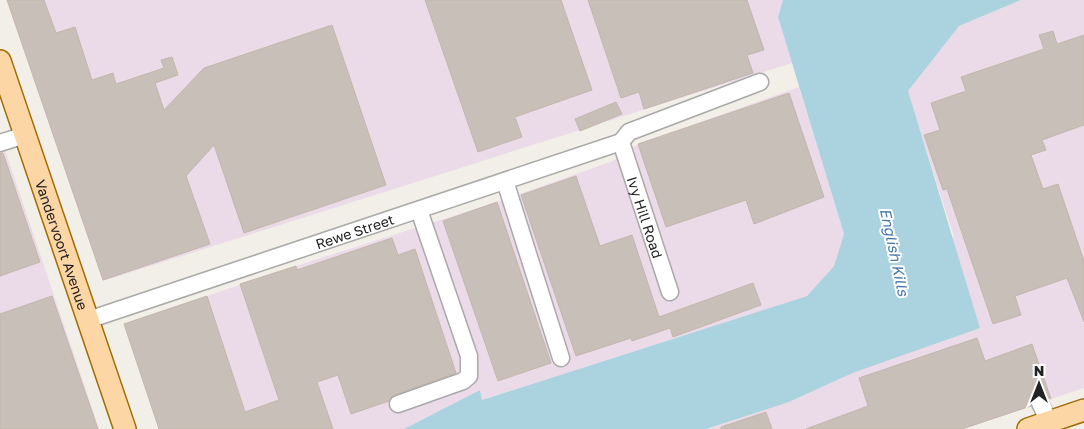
<svg xmlns="http://www.w3.org/2000/svg" width="1084" height="429" font-family="'Golos Text',sans-serif">
<rect width="100%" height="100%" fill="#f2efe9"/>
<g fill="#ebdbe8">
<polygon points="7,0 783,0 778,17 792,63 103,281"/>
<polygon points="1021,0 1084,0 1084,388 962,429 706,429 789,402 855,372 954,237 907,91 959,26"/>
<polygon points="799,87 844,234 834,266 807,296 482,400 480,390 404,429 161,429 124,324 296,266 497,202 613,161 638,144"/>
<polygon points="0,135 99,429 0,429"/>
</g>
<polygon fill="#aad3df" points="783,0 1021,0 959,26 908,91 980,328 855,372 789,402 706,429 404,429 480,390 482,400 807,296 834,266 844,234 778,17"/>
<g fill="#c7bfb8" stroke="#c4b6ab">
<polygon points="7,0 44,0 56,33 75,27 92,80 113,73 116,84 164,68 161,60 172,57 178,75 155,83 164,110 204,68 332,25 386,185 244,233 214,145 186,176 210,244 103,280"/>
<polygon points="425,0 561,0 592,90 515,117 522,137 478,152"/>
<polygon points="588,0 747,0 764,50 747,55 753,73 644,109 639,92 621,98"/>
<polygon points="1053,31 1057,44 1084,35 1084,125 1042,140 1046,150 1031,155 1043,189 1058,184 1084,261 1084,322 1067,278 1015,296 1021,315 993,324 947,189 943,190 924,135 940,130 931,103 966,91 961,77 1044,49 1039,35"/>
<polygon points="789,93 824,197 754,224 746,200 666,227 638,144"/>
<polygon points="616,102 622,114 580,131 575,119"/>
<polygon points="0,153 3,153 40,262 0,276"/>
<polygon points="576,176 600,246 632,235 659,317 753,283 761,305 673,337 670,328 632,341 631,338 576,356 521,195"/>
<polygon points="497,202 551,363 498,381 443,221"/>
<polygon points="392,238 398,255 415,249 456,373 395,395 389,401 351,414 338,375 317,382 333,429 159,429 124,324 207,296 245,412 279,400 240,284 296,266 297,270"/>
<polygon points="52,296 98,429 0,429 0,314"/>
<polygon points="977,338 985,361 1032,344 1051,399 1041,393 1036,394 1032,398 1031,406 962,429 806,429 868,406 859,378"/>
<polygon points="766,412 772,429 721,429 721,427"/>
</g>
<g fill="none" stroke-linecap="round" stroke-linejoin="round">
<defs>
<g id="minor">
<path id="s1" d="M621 142 670 292"/>
<polyline points="621,142 629,132 760,82"/>
<polyline points="0,143 25,135"/>
<polyline points="505,181 561,358"/>
<path id="s2" d="M88 320 621 142"/>
<polyline points="1040,403 1049,422"/>
<polyline points="398,404 463,381 469,376 469,356 419,210"/>
</g>
<g id="major">
<path id="s3" d="M0 61 125 429"/>
<polyline points="1028,429 1084,410"/>
</g>
</defs>
<use href="#minor" stroke="#a9a9a9" stroke-width="19"/>
<use href="#major" stroke="#a06b00" stroke-width="24"/>
<use href="#minor" stroke="#fff" stroke-width="16"/>
<use href="#major" stroke="#fcd6a4" stroke-width="21"/>
</g>
<g text-anchor="middle" dominant-baseline="central" stroke-width="4" stroke-linejoin="round" paint-order="stroke">
<g font-size="14" fill="#222" stroke="#fff">
<text stroke="none"><textPath href="#s1" startOffset="79">Ivy Hill Road</textPath></text>
<text stroke="none"><textPath href="#s2" startOffset="281">Rewe Street</textPath></text>
<text stroke="none"><textPath href="#s3" startOffset="194">Vandervoort Avenue</textPath></text>
</g>
<g font-size="15" font-style="italic" fill="#4a7aab" stroke="#fff">
<text transform="translate(895 252) rotate(78)">English Kills</text>
</g>
</g>
<g transform="translate(1039 384)" stroke="#ffffff" stroke-width="4" paint-order="stroke">
<path d="M0-4L9 19L0 12L-9 19Z" fill="#222222"/>
<text y="-8" font-size="14" font-weight="bold" text-anchor="middle" fill="#222222">N</text>
</g>
</svg>
